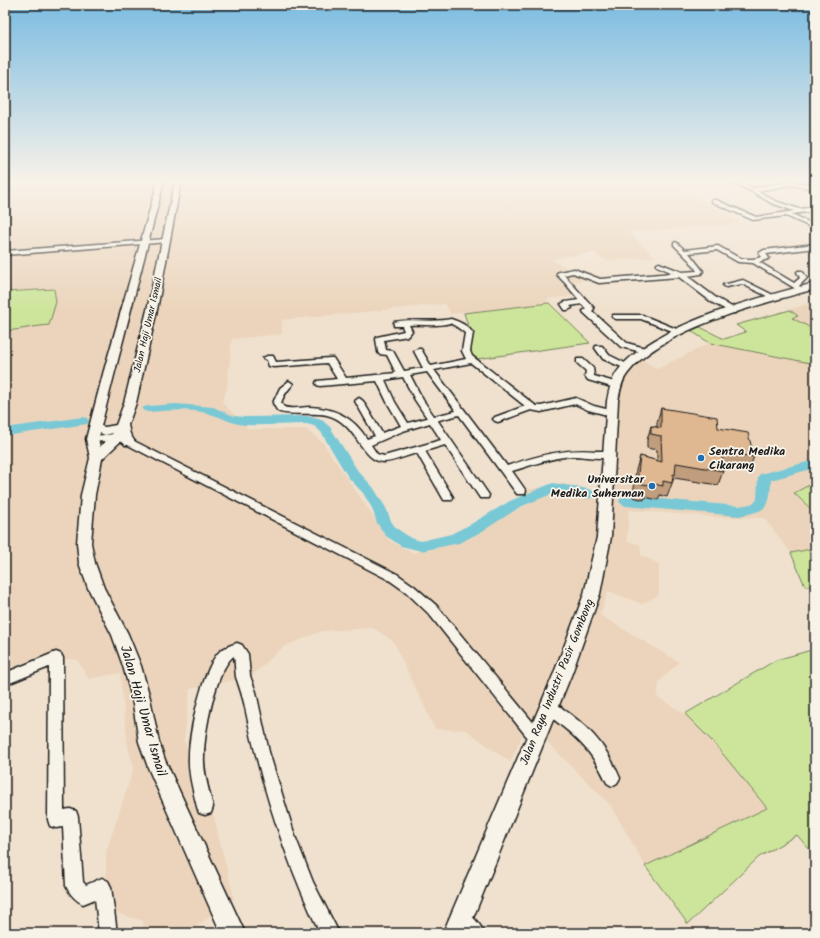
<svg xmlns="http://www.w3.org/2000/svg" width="820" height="938" font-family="Kalam,sans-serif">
<rect width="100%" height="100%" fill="#f0e1ce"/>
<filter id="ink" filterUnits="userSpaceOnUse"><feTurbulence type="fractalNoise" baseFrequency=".025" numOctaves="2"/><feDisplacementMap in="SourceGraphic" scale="8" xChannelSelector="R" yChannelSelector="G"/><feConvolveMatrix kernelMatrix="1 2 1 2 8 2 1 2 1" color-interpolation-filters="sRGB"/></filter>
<g filter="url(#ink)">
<g fill="#ebd4bb">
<polygon points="5,181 572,181 575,183 606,181 743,181 757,187 745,189 737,186 678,189 709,204 741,224 628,232 655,257 607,261 593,252 551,259 588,280 571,282 580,295 546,299 549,303 451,314 445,304 282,320 282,334 232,339 227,388 222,402 249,429 306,429 323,443 390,541 413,553 454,540 532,502 527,490 561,483 596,492 613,407 624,374 638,357 657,369 710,343 815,364 815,482 794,493 815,513 815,548 791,553 764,518 715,517 629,510 627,541 640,545 641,555 659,564 659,595 642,604 608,591 600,615 679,662 659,682 657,697 685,714 713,742 767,808 645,866 611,806 528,723 510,762 466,730 435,729 393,641 373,628 322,631 283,647 251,677 190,689 184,741 204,777 234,898 197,926 182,933 144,933 143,921 106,910 106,852 134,767 128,748 120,673 89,679 77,660 60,658 5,677"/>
<polygon points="806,304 815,309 815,330 792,318 797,316 790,310"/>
</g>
<g fill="#cde59b" stroke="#74805c">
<path d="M54 289 56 302 49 325C34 326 20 330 5 331V292Z"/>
<polygon points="549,303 590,343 477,359 471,355 471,335 464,313"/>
<polygon points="790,310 798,316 792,318 815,330 815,364 710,343 691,331 700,327 724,339 746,332 736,325"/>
<polygon points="815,482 815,513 794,493"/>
<polygon points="815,548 815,586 805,586 791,553"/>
<polygon points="815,649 815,856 797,835 759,857 688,924 645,866 767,808 713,742 685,714 776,660"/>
</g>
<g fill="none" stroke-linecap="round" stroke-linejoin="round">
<g fill="#79c8d6" fill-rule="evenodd">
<path d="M176 404 213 407 234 416 245 417 307 416 322 420 330 427 358 471 373 487 386 508 391 521 396 528 411 538 421 541 451 534 471 524 510 501 548 485 553 483 588 489 593 491 595 494 593 497 588 499 554 493 520 507 481 532 459 543 421 551 401 546 386 536 377 523 372 508 363 493 348 477 321 432 314 426 307 424C286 424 265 426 245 425 231 424 222 417 210 414 190 408 168 411 148 412L144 411 142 409 144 407 148 406Z"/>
<polygon points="83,417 87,418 89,421 87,424 5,436 5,428"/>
<path d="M815 460V468L771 480C770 509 768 510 739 516L626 506 621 504 619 501 621 498 626 496 739 506 751 504 757 500 758 477 760 474Z"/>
</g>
<defs>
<g id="minor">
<polygon points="728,181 735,181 753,188 790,181 815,185 815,189 790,185 758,191 775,201 799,209 815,207 815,211 792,214 815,225 815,229 786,216 753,220 712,202 712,200 716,200 756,217 794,211 771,203 751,191"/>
<polygon points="166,239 168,240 168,242 5,255 5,251"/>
<polygon points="676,242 685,250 718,246 741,259 754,259 762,257 759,253 764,250 815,244 815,248 766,254 769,258 768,259 759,262 794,283 800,278 797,272 798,271 802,271 807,278 799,286 804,290 801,292 753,263 738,262 717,250 689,253 703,271 701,274 687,276 715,297 735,309 735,313 732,313 713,303 679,277 599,283 573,273 564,275 593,307 594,309 592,311 627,343 649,349 649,353 646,353 621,347 584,313 583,311 586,309 582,304 570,306 572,308 568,310 565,310 561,304 565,302 579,300 565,283 557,275 557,273 559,272 574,269 600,279 673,273 657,266 657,264 659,263 682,272 697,271 690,261 674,245 674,243"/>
<polygon points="743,280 779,298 773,299 742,284 726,287 723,285"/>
<polygon points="613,315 642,315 684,332 680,334 641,319 616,319 612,317"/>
<path d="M451 319C460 322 467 325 473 333L470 351 472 356 536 406H541L576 398 594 406 614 411 616 413 611 416 588 410 575 404 541 412 531 410 498 422 495 421 493 419 495 417 525 406 471 363 434 370 507 466C537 456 564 448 596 451 602 451 610 450 614 455L612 457C602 460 584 456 572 456 550 458 532 465 512 471L526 491 525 494H517L459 415 439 420 438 421 489 495 488 498H480L445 445 425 451 453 497 452 500H444L417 453C408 455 393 462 384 462 361 462 357 422 327 415 315 412 285 416 278 411 276 409 274 405 273 403L280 388 289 381 293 384C288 390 284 394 281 403L284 407C293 410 301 407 309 407 335 408 353 417 367 439L375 436 355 401 359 398 363 401 382 433 401 426 387 402 377 381 320 386 317 385 316 383 317 381 337 379 327 363 274 367 269 366 267 360 263 358 267 356H273L276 362 330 358H333L346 378 396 373 387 355 379 354 378 352 376 339 377 337 404 331 402 326H394V322C413 318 432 323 451 319ZM450 323 457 327 465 333 462 351 466 359 431 366 421 349H418L414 351 423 368 404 371 393 351 386 350 384 340 408 336 412 331 409 325C423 324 436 327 450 323ZM427 372 456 411 434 416 423 400 410 375ZM403 377 415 400 427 418 408 423 395 402 385 380ZM430 423 441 440 384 456 377 454 371 445 403 431Z"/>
<polygon points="596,346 602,346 609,355 631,366 630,368 624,368 603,359 595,348"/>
<polygon points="577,359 583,359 593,368 594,376 618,383 619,385 615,388 588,380 585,376 586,371 577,363"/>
<polygon points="118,434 132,440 397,574 414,586 437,606 541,732 543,737 541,742 536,744 531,742 429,614 406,592 389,580 126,444 117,440 92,442 87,439 92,436"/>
<path d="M237 643 242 645 248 654 250 676 256 692 269 752 295 836 313 882 339 933H320C286 862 262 789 246 712 244 700 240 689 236 677 235 670 235 662 234 656 216 668 204 734 204 756 203 773 209 790 213 807L211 813 205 815 199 813 197 807C193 790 188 773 189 756 189 732 203 667 220 651 225 647 231 645 237 643Z"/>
<path d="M56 652 61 654 63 658 64 810 70 809 76 811 78 817 83 882 86 885 102 878 108 881 111 887 117 933H99L95 899 83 904C75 900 70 894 66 886L63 827 56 828 50 826 48 820 49 667 5 685V673Z"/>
<path d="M549 700C557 703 563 709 570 714 595 733 608 750 620 778L617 783 612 786 607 783C592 749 572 733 544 712L542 707 544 702Z"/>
<path d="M461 910C471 914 480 923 484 933H462L455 925 452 919 455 913Z"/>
</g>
<g id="major">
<path d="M158 181H164L101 426 105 427 116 425 124 403 147 310 175 181H181L157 310 136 403 128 425 130 434 135 442 133 445H125L122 440 102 459 95 495 91 543 95 563 104 588 128 634 141 666 150 698 159 742 165 760 245 933H221L149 770 139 742 132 698 123 666 112 635 88 588 79 563 77 543 81 495 90 458 86 439 103 374ZM100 433 105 435 113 433 100 447 98 439Z"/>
<path d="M815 283V289C762 304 662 328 628 373 621 381 620 392 618 401L611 537 600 594 572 673 467 933H443L554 673 584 594 597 537 607 401C609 389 612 377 620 368 657 324 760 297 815 283Z"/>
</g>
</defs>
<use href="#minor" stroke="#1c1c1c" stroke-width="3"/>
<use href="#major" stroke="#1c1c1c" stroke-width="3"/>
<use href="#minor" fill="#f7f3e8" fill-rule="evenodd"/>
<use href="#major" fill="#f7f3e8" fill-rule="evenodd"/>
</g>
<polygon fill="#c09d7c" stroke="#1c1c1c" points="661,408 718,428 754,457 748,471 723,467 723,471 718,485 674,478 667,497 660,495 658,500 645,497 644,500 633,497 636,470 640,456 657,461 657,450 647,448 647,440 651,426 657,427 657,422"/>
<polygon fill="#dfb790" stroke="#1c1c1c" points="661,408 717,417 718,428 748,433 754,457 722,452 723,471 676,463 675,475 673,474 672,483 663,481 663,486 649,483 649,485 637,483 640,456 662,462 661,436 651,434 651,426 661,428"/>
</g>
<linearGradient id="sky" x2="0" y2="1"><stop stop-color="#7bbce1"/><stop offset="0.58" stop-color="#f8f2e9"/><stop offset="1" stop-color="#f8f2e9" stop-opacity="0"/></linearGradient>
<rect width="820" height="312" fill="url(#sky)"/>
<g fill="#1f6fb2" stroke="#f7f3e8" stroke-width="1.5">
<circle cx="701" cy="458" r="4"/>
<circle cx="652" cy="486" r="4"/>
</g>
<g text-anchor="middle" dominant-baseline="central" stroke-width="3.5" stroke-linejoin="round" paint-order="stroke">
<g font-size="10" fill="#1c1c1c" stroke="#f7f3e8">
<text transform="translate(148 325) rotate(-77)">Jalan Haji Umar Ismail</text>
</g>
<g font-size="12" font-weight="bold" fill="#1c1c1c" stroke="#f7f3e8" text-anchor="start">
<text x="709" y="451">Sentra Medika<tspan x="709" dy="14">Cikarang</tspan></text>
<text x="644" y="479" text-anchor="end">Universitar<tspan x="644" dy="14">Medika Suherman</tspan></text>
</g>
<g font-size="12" fill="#1c1c1c" stroke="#f7f3e8">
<text transform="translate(557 682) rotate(-68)">Jalan Raya Industri Pasir Gombong</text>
</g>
<g font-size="14" fill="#1c1c1c" stroke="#f7f3e8">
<text transform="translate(143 711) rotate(74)">Jalan Haji Umar Ismail</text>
</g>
</g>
<rect width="820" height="938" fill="none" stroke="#f7f3e8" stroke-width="20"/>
<rect x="10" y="10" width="800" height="918" fill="none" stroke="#1c1c1c" stroke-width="1.5" filter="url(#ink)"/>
</svg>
